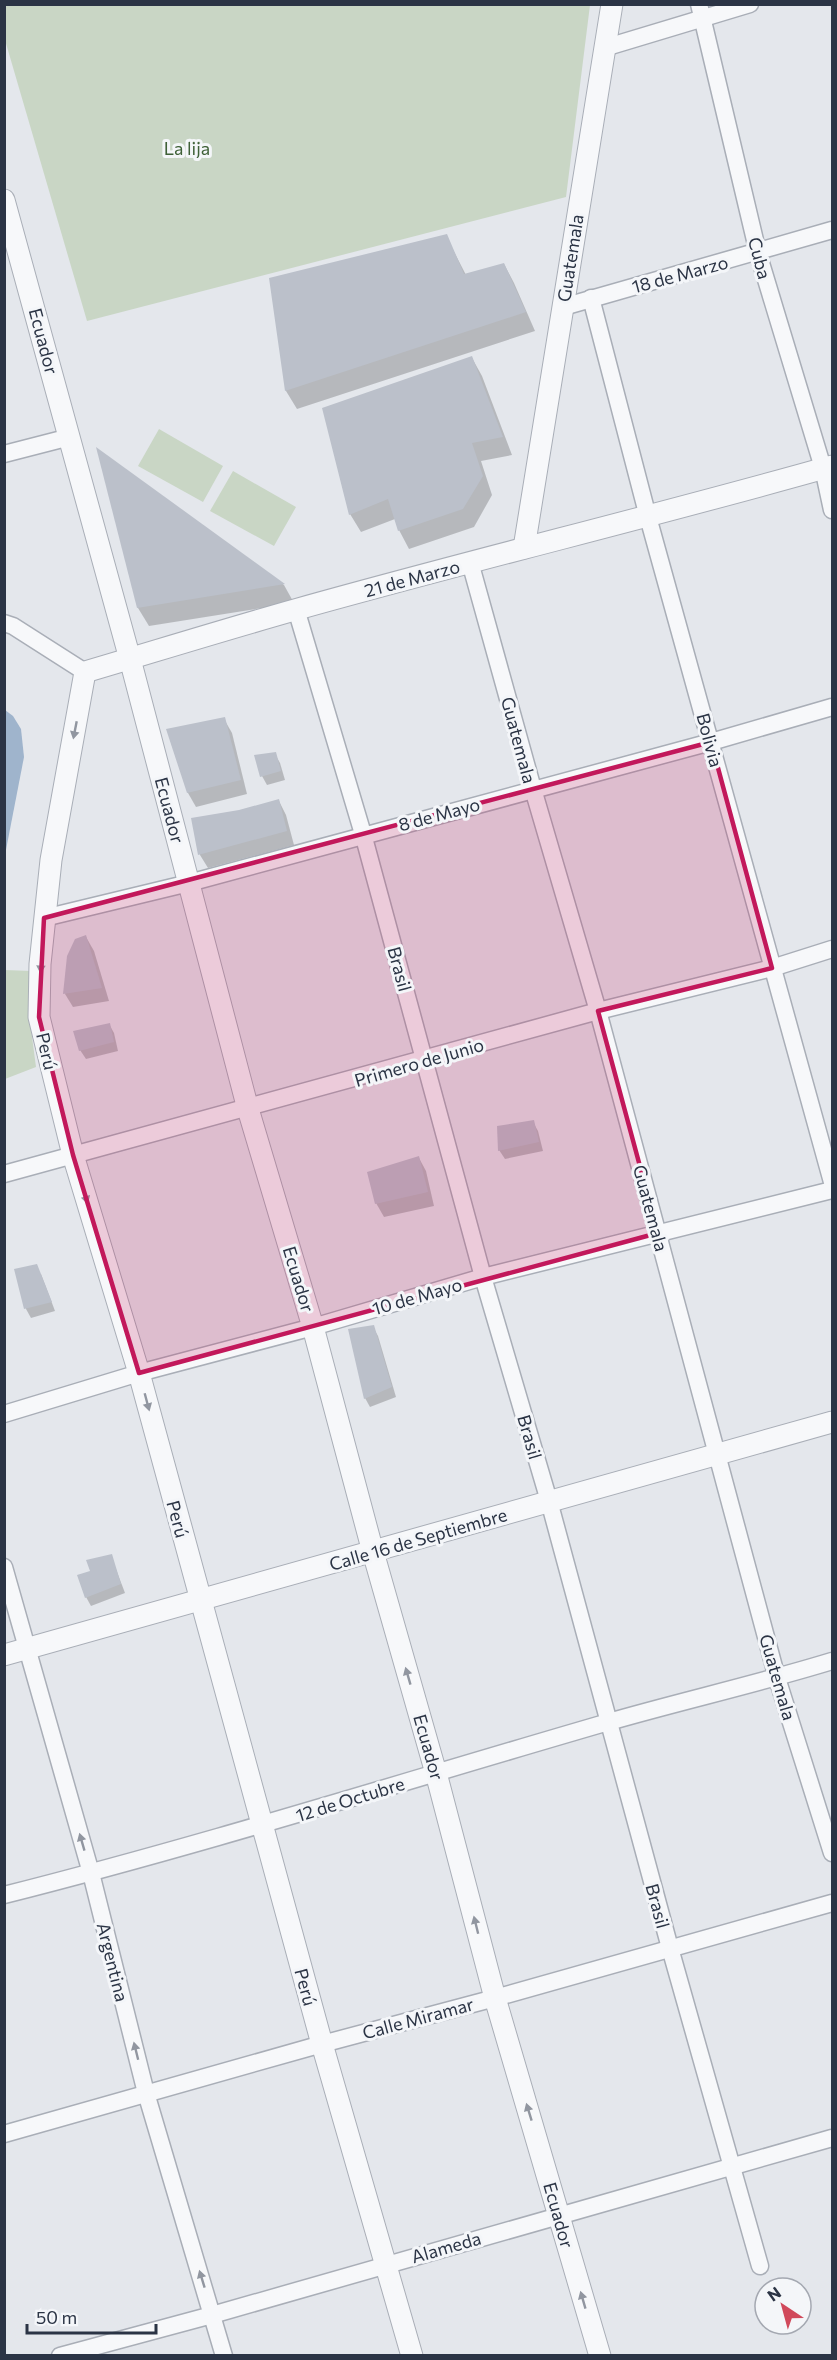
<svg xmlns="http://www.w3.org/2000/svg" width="837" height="2360" font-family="Commissioner,sans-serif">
<rect width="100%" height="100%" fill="#e4e7ec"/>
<g fill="#c9d6c5">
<polygon points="5,5 590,5 566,197 87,321 5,40"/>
<polygon points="159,429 223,466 203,502 138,466"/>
<polygon points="233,471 296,507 274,546 210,511"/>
<polygon points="4,970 32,971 29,1014 36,1067 5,1079"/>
</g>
<polygon fill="#9fb4cc" points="5,710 13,716 21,729 24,757 5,855"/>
<g fill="#0003">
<polygon points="446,236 466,275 504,264 514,283 535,331 297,409 286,391 271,279"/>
<polygon points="472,358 482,376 512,455 481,461 492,495 474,527 409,549 399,530 395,519 361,532 350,514"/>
<polygon points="98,451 284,585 294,603 149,626 138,608"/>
<polygon points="224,719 232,733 247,794 196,807 188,793 168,730"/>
<polygon points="275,754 280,763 285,780 267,785 262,776"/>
<polygon points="279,801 286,815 294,845 208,868 200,855 193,819 239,812"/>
<polygon points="86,937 94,951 109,1001 73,1007 65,994"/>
<polygon points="109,1024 114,1033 118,1051 86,1059 80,1050"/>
<polygon points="533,1122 538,1131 543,1151 505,1159 499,1150"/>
<polygon points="419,1158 426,1171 434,1206 384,1217 376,1203"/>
<polygon points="16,1270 41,1274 55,1311 31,1318 26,1309"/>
<polygon points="373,1327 378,1336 396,1397 370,1407 365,1398"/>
<polygon points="111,1556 125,1593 91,1606 86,1597 92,1572"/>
</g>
<g fill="#bbc0ca">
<polygon points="447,234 464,274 504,263 526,312 285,391 269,278"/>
<polygon points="472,356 503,437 472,443 483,476 463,509 398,531 388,499 349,515 322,408"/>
<polygon points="96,447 285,584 137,608"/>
<polygon points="225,717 241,780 187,793 166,729"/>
<polygon points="276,752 281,771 260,777 254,755"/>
<polygon points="279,799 287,831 198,855 191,818 239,810"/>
<polygon points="86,935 102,988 63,994 67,956 75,939"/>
<polygon points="110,1023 114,1042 79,1051 73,1031"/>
<polygon points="534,1120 539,1142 498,1151 497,1126"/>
<polygon points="419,1156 428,1192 375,1204 367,1172"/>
<polygon points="37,1264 52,1302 24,1309 14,1269"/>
<polygon points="374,1325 392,1387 364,1399 348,1329"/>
<polygon points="112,1554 121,1584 85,1598 77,1575 90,1571 86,1560"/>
</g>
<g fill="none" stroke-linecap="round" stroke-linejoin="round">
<defs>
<g id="minor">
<polyline points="699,4 758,253 823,468 832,510"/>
<polyline points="604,48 750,4"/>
<polyline points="591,298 648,517 832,1182"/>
<polyline points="563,307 832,230"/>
<polyline points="4,454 70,437"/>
<polyline points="470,562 533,789 598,1011 777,1678 832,1853"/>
<polyline points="296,609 363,834 483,1277 549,1501 670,1948 760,2266"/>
<polyline points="4,623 13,626 85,672"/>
<polyline points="44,918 189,883 711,742 832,707"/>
<polyline points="4,1174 598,1011 772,968 832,949"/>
<polyline points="4,1414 139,1373 313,1327 483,1277 832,1190"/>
<polyline points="4,1567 91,1873 146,2093 224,2356"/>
<path d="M4 1895C206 1844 405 1781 605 1723 681 1701 757 1684 832 1661"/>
<polyline points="4,2134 322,2044 495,1998 832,1903"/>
<polyline points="60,2356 212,2315 832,2138"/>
</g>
<g id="tertiary">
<polyline points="4,200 130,659 248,1109 313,1327 373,1552 436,1773 495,1998 600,2356"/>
<polyline points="524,548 612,4"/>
<polyline points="4,1655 832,1422"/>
<path d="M412 2356 322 2044 139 1373 73 1155 39 1017 40 964 51 860 85 672C156 651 227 629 298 609 476 559 655 516 832 466"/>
</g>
</defs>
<use href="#minor" stroke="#a9aeb7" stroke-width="19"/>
<use href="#tertiary" stroke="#a9aeb7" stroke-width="23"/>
<use href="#minor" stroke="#f7f8fa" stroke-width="16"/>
<use href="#tertiary" stroke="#f7f8fa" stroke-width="21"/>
</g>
<defs><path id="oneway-solid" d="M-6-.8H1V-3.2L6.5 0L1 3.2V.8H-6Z" transform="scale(1.5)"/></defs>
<g fill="#9196a0">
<use href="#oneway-solid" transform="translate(75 730) rotate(101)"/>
<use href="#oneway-solid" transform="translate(41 964) rotate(93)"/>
<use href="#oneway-solid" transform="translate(85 1195) rotate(73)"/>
<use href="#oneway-solid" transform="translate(147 1402) rotate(75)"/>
<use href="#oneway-solid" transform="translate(408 1676) rotate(-106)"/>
<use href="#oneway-solid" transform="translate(82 1842) rotate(-106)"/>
<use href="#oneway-solid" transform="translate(476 1925) rotate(-104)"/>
<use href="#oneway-solid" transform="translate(136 2051) rotate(-104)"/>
<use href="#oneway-solid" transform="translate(529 2112) rotate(-107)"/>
<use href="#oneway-solid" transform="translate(202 2279) rotate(-107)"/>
<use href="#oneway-solid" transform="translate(583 2300) rotate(-106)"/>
</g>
<path fill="#c2185b" fill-opacity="0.2" stroke="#c2185b" stroke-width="4.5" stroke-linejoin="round" d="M711 742 772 968 598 1011 658 1233 139 1373 73 1155 39 1017 44 918Z"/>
<g text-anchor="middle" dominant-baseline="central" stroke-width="6" stroke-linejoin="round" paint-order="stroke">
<g font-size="18" fill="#3f6138" stroke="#f4f6f9">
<text x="187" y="148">La lija</text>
</g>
<g font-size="18" fill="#2b3445" stroke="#f4f6f9">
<text transform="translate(570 258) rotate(-81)">Guatemala</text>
<text transform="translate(760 258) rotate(75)">Cuba</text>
<text transform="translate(680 274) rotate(-15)">18 de Marzo</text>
<text transform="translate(44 341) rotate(75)">Ecuador</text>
<text transform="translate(412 578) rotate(-15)">21 de Marzo</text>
<text transform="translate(519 740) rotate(75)">Guatemala</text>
<text transform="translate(710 740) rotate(75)">Bolivia</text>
<text transform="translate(170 810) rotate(75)">Ecuador</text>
<text transform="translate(439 814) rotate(-15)">8 de Mayo</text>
<text transform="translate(400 969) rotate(75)">Brasil</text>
<text transform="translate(47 1051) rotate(77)">Perú</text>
<text transform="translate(419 1062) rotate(-16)">Primero de Junio</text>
<text transform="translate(651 1208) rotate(75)">Guatemala</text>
<text transform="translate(299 1279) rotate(73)">Ecuador</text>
<text transform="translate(417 1296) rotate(-16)">10 de Mayo</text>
<text transform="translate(530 1437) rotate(74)">Brasil</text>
<text transform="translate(178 1519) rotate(75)">Perú</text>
<text transform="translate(418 1539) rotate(-16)">Calle 16 de Septiembre</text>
<text transform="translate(778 1677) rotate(74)">Guatemala</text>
<text transform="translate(429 1747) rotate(74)">Ecuador</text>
<text transform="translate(350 1799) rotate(-17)">12 de Octubre</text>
<text transform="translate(658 1906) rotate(75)">Brasil</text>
<text transform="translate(113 1962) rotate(76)">Argentina</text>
<text transform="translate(306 1987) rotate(75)">Perú</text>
<text transform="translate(418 2018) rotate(-15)">Calle Miramar</text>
<text transform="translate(559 2215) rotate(74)">Ecuador</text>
<text transform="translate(446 2247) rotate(-16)">Alameda</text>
</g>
</g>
<rect width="837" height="2360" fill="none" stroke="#2b3445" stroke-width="12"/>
<g transform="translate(783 2306) rotate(324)"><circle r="28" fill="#f4f6f9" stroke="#a4a8b1" stroke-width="1.5"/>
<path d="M0-4.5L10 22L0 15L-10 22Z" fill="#d1495b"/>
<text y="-9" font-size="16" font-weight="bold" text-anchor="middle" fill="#2b3445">N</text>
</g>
<path d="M27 2324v9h129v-9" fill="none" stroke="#2b3445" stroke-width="3"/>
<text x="36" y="2324" font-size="18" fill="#2b3445" stroke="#f4f6f9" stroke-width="4.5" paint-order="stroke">50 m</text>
</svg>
